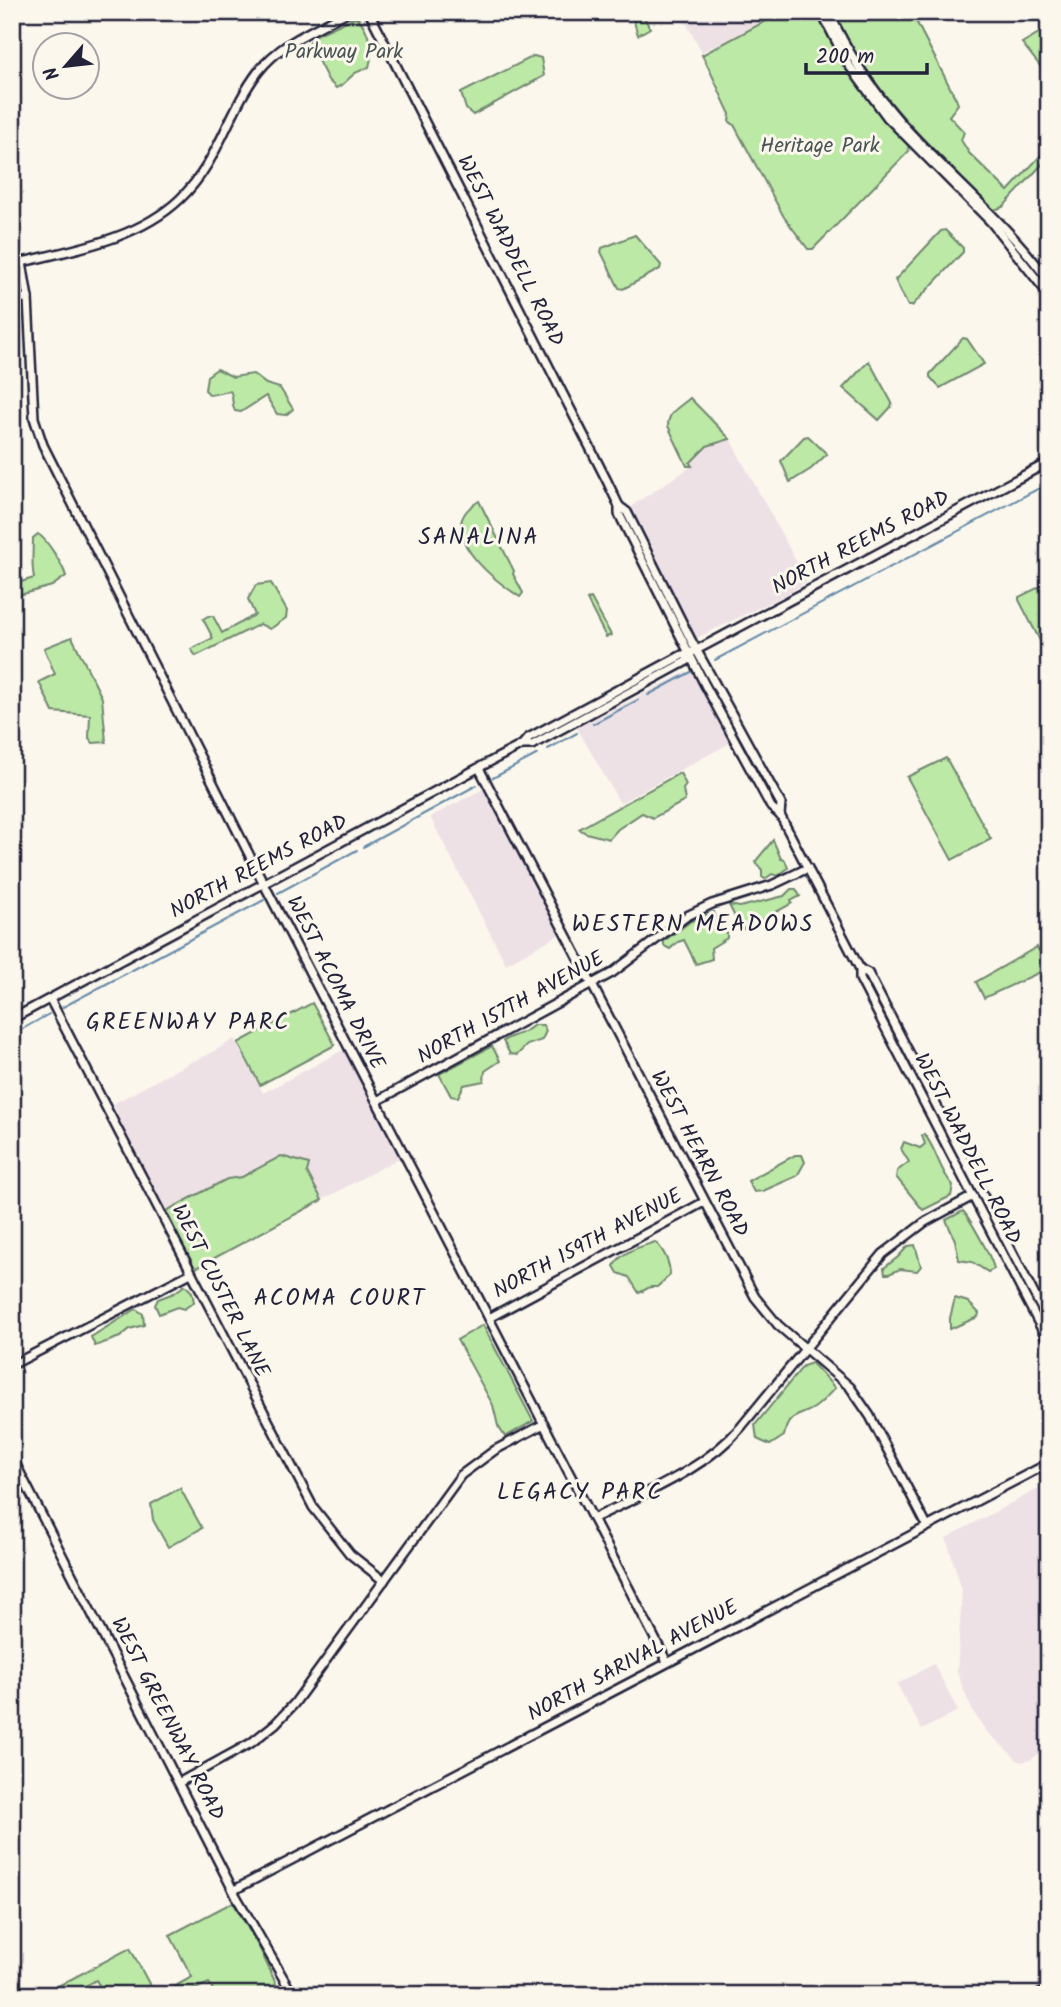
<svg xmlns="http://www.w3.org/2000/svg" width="1061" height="2007" font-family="Kalam,sans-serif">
<rect width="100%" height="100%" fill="#fbf7ec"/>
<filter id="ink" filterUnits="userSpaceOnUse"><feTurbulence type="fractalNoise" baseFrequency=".0143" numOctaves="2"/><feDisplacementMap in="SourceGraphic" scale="14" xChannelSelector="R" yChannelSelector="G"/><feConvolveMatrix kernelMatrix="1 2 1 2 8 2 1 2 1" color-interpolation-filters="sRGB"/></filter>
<g filter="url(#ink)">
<g fill="#eee1e6">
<polygon points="680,12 796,12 775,16 702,52"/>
<polygon points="730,439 807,581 789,593 697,638 694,636 686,617 670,589 665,575 646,542 632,510 633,505 692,466 690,463 707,446"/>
<polygon points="686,672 693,675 730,743 620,803 577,728"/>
<polygon points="485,788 560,934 506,964 430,817"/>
<polygon points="234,1039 263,1093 345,1049 401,1157 322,1200 307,1172 227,1180 166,1211 132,1148 113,1104 189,1063 206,1056"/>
<polygon points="1049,1483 1049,1739 1036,1756 1030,1760 1020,1762 986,1731 972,1710 961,1683 957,1672 962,1590 946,1538"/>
<polygon points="934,1664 958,1711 922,1730 897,1684"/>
</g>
<g fill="#bde9a6" stroke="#708670" stroke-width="2">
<polygon points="631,12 641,12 650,28 638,35"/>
<path d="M796 12H818C841 62 870 105 908 145L909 151 813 249H808L784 217 734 125 729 121 730 114C720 94 713 75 702 55L775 16Z"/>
<path d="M833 12H935L917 23 956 99 958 104 949 116 964 132 961 140 969 153 1008 191 1042 154 1047 159 1003 207 994 210C929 146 874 96 833 12Z"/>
<path d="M353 18H358C369 30 374 52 369 67L355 73 342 85 336 88 328 80 309 43 314 36Z"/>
<polygon points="1049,27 1049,71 1044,71 1022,43"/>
<polygon points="534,56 541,58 544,76 473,115 466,109 461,93"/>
<polygon points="945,230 963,248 963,252 912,306 908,306 895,280 941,231"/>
<polygon points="635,235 661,265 660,269 623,289 619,288 601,252 602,248"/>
<polygon points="12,247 20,272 22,294 12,295"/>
<polygon points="963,338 967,339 984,364 940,388 930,377 930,374"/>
<polygon points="869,361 892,403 891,407 879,420 843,388"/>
<path d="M217 369 233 377 253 374 266 384 280 388 293 409 286 415 277 414 266 396 241 412 235 411C231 404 234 397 230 391L210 395 205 390 207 376Z"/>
<path d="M690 398 730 439 707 446 690 463 692 466H687L668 426C668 411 680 407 690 398Z"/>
<polygon points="808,436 827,454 811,469 790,482 781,461 804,437"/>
<path d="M479 501 514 571 513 574 523 593 520 597C494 580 429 530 479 501Z"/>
<path d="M38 534C47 539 63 566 66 576L52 586 16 596 14 584 34 578C31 563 33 552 33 538Z"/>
<polygon points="1049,582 1049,658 1019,600 1019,597"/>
<polygon points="271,583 287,611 286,618 270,629 260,624 196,656 191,649 213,638 203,619 208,616 213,616 222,633 255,615 248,599 256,585"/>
<polygon points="591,598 611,635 606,637 587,600"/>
<polygon points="72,637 102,698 106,742 93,743 89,738 90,715 53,712 39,682 55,674 44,648"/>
<polygon points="946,758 991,839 952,860 907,777"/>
<polygon points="680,773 686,785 683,789 685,801 653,818 642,813 618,829 609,839 586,833 579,829"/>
<polygon points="773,840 781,859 785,860 788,868 778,876 772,874 765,879 762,877 762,870 755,862"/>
<polygon points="791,889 796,889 800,896 791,901 792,903 746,929 741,929 729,905 740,907 784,896"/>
<polygon points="714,912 719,928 727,933 727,938 711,948 712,959 696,964 684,940 678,942 670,949 664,946 664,941 691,921"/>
<polygon points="1049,946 1049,961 1046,963 1049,968 984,998 976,982 1037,947 1039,951"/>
<polygon points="312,1003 335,1045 260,1085 238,1043"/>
<path d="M534 1025H543L546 1031 542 1040 527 1045 517 1055 510 1054 503 1041C514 1033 522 1036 534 1025Z"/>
<polygon points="492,1046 500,1061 485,1071 484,1081 464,1085 458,1097 451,1096 439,1074"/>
<path d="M924 1134C937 1149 939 1171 953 1185L951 1196 923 1210 896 1177 897 1171 909 1162 901 1149 904 1142 920 1148 925 1144 922 1136Z"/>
<polygon points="795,1155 802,1155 805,1162 797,1176 763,1191 754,1192 748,1181"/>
<polygon points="281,1156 309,1164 307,1172 322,1200 194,1269 166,1211 227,1179 242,1177"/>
<path d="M963 1211C971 1220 992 1258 994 1269L988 1272 972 1262 959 1260 955 1240 946 1220Z"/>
<path d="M655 1242C664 1250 670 1263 670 1275L657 1287H650L639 1293 629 1277 618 1273 614 1266C621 1251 641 1247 655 1242Z"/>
<polygon points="915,1245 921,1266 917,1271 900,1269 889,1274 885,1274 884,1268 898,1257 908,1246"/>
<polygon points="185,1285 192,1292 194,1302 184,1309 177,1307 159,1314 155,1305 158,1299 174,1293"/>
<polygon points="955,1298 968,1302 979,1313 978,1317 950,1329 950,1318"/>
<polygon points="136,1309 143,1314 144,1325 130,1329 120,1337 95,1346 91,1337"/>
<polygon points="483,1325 533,1421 505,1437 498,1426 493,1405 457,1340"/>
<path d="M812 1363 835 1388C828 1395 822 1403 814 1408 798 1418 788 1413 784 1436L770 1445 757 1439 755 1425 803 1366Z"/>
<polygon points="180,1488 202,1528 168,1547 153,1520 151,1504"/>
<polygon points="233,1902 261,1951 281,1995 216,1995 209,1983 195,1989 193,1995 159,1995 192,1977 170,1935"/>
<polygon points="130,1948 155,1995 126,1995 121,1989 114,1988 105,1995 96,1980 70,1995 41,1995"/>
</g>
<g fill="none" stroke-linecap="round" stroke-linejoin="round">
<g stroke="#658aa9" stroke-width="2">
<polyline points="715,660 1049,483"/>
<polyline points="648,695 691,672"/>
<polyline points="593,724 638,700"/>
<polyline points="548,749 577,733"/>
<polyline points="493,778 538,754"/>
<polyline points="363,847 477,785"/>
<polyline points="278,893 357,850"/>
<polyline points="63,1007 264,900"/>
<polyline points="12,1035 49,1014"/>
</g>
<defs>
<g id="secondary">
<path d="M347 12C316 29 280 43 258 72 227 113 219 162 180 199 138 239 76 249 22 262L28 298 34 418 43 445 264 884 667 1662"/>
<polyline points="369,12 607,481 619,506 619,514 705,685 771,807 780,815 860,969 860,979 1049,1343"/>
<polyline points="821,12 848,64 887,117 991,222 1049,295"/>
<path d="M829 12C847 52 873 91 902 124 951 178 1006 222 1049 281"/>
<polyline points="12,299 28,298"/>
<polyline points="619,506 627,512 691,640 781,804 780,815"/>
<polyline points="522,745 528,738 682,655 689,654 1049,462"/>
<polyline points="479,768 755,1297 778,1325 850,1387 870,1416 927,1526"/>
<polyline points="860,969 868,973 1049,1323"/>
<polyline points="50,999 313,1507 350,1554 384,1581"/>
<polyline points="12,1019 495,759 522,745 532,745 687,661 689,654"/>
<polyline points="377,1101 612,973 687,916 712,904 772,885 808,868"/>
<polyline points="489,1318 704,1202"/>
<polyline points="12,1365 191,1273"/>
<polyline points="12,1457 236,1896 293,1995"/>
<path d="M593 1519C644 1493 703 1471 741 1427L883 1254 925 1222 973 1196"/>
<polyline points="180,1782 251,1743 275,1724 294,1704 461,1475 495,1450 544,1424"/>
<polyline points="234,1890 1049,1463"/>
</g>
<polyline id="highway" points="1040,1995 1049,1990"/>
</defs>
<use href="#secondary" stroke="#22223b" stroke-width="12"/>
<use href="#highway" stroke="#22223b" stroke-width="14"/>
<use href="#secondary" stroke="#fbf7ec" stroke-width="7"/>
<use href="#highway" stroke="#fbf7ec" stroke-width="9"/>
</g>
</g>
<g text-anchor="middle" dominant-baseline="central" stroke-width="6" stroke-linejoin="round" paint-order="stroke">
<g font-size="21" fill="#495456" stroke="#fbf7ec">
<text x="344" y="52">Parkway Park</text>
<text x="820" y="146">Heritage Park</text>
</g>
<g font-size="21" fill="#22223b" stroke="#fbf7ec">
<text transform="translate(510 251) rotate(63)">WEST WADDELL ROAD</text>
<text transform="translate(861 543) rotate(-28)">NORTH REEMS ROAD</text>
<text transform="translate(259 867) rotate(-28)">NORTH REEMS ROAD</text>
<text transform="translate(335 983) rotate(63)">WEST ACOMA DRIVE</text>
<text transform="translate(511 1008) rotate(-29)">NORTH 157TH AVENUE</text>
<text transform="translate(967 1149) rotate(63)">WEST WADDELL ROAD</text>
<text transform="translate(699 1154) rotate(62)">WEST HEARN ROAD</text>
<text transform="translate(588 1244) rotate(-28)">NORTH 159TH AVENUE</text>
<text transform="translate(220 1291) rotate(63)">WEST CUSTER LANE</text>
<text transform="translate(633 1661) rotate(-28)">NORTH SARIVAL AVENUE</text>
<text transform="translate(167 1719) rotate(63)">WEST GREENWAY ROAD</text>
</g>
<g font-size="23" letter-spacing="2" fill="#22223b" stroke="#fbf7ec">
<text x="479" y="538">SANALINA</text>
<text x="693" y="925">WESTERN MEADOWS</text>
<text x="188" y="1023">GREENWAY PARC</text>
<text x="340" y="1299">ACOMA COURT</text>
<text x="580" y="1493">LEGACY PARC</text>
</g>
</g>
<rect width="1061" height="2007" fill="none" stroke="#fbf7ec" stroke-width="42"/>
<rect x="21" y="21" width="1019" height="1965" fill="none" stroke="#22223b" stroke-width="2.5" filter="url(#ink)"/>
<g transform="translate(66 66) rotate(242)"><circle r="33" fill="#fbf7ec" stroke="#a4a2a5" stroke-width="2"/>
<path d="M0-5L12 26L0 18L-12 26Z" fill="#22223b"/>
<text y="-10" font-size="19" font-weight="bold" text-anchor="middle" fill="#22223b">N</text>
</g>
<path d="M806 63v10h121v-10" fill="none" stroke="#22223b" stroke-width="3.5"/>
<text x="816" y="63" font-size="21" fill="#22223b" stroke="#fbf7ec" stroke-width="5" paint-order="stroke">200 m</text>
</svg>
